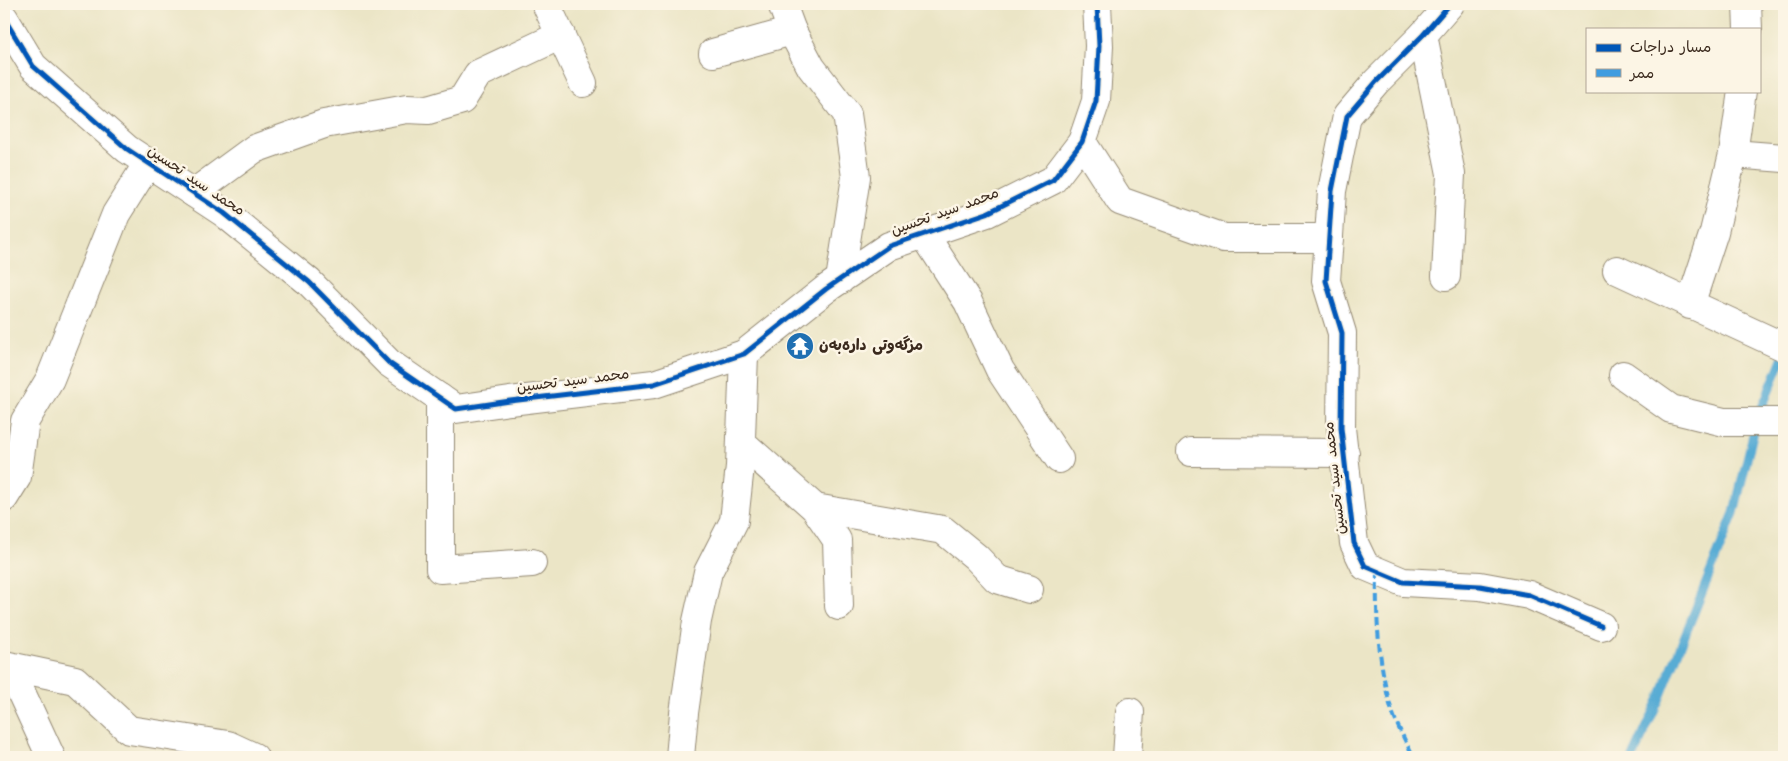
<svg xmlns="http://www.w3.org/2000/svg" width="1788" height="761" font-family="Kalam,'Playpen Sans Arabic',sans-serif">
<rect width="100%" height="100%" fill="#fcf5e5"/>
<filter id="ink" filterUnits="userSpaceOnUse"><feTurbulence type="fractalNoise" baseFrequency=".02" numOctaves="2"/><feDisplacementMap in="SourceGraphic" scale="10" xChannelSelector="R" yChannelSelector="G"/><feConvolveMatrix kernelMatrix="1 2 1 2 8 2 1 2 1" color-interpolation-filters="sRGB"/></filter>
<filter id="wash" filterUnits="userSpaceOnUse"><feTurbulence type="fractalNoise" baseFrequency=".0096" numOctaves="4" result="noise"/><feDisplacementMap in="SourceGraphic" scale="20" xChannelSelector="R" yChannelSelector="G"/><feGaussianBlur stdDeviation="1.12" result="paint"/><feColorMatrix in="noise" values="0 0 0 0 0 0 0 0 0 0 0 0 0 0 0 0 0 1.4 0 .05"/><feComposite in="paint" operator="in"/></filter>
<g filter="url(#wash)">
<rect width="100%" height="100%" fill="#ebe5c6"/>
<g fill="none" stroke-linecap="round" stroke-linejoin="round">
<polyline stroke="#59acd4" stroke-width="9" points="1633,757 1659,700 1734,513 1756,422 1784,354"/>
</g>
</g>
<g filter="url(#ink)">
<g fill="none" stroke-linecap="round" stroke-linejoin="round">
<defs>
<g id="minor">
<polyline points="546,4 583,83"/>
<polyline points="782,4 792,31 811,67 847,114 856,177 840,280"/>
<polyline points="1450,4 1423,35 1376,82 1347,116 1332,191 1326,281 1342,333 1341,428 1354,543 1365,566 1403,582 1480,586 1529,595 1601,626"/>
<polyline points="1747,4 1748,29"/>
<polyline points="4,18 33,66 127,149 224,213 309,282 389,363 456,409 510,401 654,384 744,354 826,289 889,246 987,213 1053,180 1082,142 1096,101 1099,46 1097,4"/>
<polyline points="1423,35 1451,174 1446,276"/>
<polyline points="713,53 792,31"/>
<polyline points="1082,142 1120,201 1224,238 1329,238"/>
<polyline points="1733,154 1784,158"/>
<polyline points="194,193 254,149 324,124 407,109 428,110 462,100 478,74 561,35"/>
<polyline points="924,234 968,302 1000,370 1059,459"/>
<polyline points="1617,270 1784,347"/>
<polyline points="1690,305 1714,232 1733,154 1742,91"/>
<polyline points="1623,375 1671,409 1724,422 1784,422"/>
<polyline points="440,398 440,569 532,563"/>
<polyline points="741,442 815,508 837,540 839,606"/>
<polyline points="1191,452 1345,453"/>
<polyline points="4,498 17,477 25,421 50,379 116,214 148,163"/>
<polyline points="815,508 943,530 976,557 997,579 1029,589"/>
<polyline points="4,665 75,680 129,730 228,745 254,757"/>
<polyline points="4,667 15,679 51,757"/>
<polyline points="680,757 684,713 697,621 708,572 734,521 740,466 744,354"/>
<polyline points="1127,757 1130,712"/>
</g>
</defs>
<use href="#minor" stroke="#938872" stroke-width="30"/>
<use href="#minor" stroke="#fff" stroke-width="28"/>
<path stroke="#3f9ce0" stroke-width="4" stroke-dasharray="8 4" stroke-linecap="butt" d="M1377 571C1376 617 1378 663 1391 708 1396 725 1406 741 1413 757"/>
<defs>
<g id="cycleway">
<polyline points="1450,4 1423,35 1376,82 1347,116 1332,191 1326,281 1342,333 1341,428 1354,543 1365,566 1403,582 1480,586 1529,595 1601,626"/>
<polyline points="4,18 33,66 127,149 224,213 309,282 389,363 456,409 510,401 654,384 744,354 826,289 889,246 987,213 1053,180 1082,142 1096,101 1099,46 1097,4"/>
</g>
</defs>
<use href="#cycleway" stroke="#fcf5e5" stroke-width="8"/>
<use href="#cycleway" stroke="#0057b8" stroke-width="5"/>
</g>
</g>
<defs>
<symbol id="temple-disc" viewBox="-11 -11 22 22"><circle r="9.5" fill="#1f6fb2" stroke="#fcf5e5"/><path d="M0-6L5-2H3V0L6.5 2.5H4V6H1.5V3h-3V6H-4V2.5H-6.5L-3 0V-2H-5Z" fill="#fff"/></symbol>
</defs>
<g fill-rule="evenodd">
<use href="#temple-disc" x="784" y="330" width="32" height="32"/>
</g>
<g text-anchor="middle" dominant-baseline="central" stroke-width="5" stroke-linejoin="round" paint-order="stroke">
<g font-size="15" fill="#3b2a1e" stroke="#fcf5e5">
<text transform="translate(196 181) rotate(34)">محمد سید تحسین</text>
<text transform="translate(945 212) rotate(-20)">محمد سید تحسین</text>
<text transform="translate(573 381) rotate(-7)">محمد سید تحسین</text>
<text transform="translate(1335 478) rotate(-96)">محمد سید تحسین</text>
</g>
<g font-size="15" font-weight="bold" fill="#3b2a1e" stroke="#fcf5e5" text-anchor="start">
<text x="819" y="346">مزگەوتی دارەبەن</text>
</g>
</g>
<rect width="1788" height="761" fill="none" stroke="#fcf5e5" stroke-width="20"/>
<rect x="1586" y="28" width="175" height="65" fill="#fcf5e5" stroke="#afa495"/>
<rect x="1596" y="44" width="25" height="8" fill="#0057b8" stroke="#afa495"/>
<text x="1630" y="52" font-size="15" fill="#3b2a1e">مسار دراجات</text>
<rect x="1596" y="69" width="25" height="8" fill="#3f9ce0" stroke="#afa495"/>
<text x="1630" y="78" font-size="15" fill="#3b2a1e">ممر</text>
</svg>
